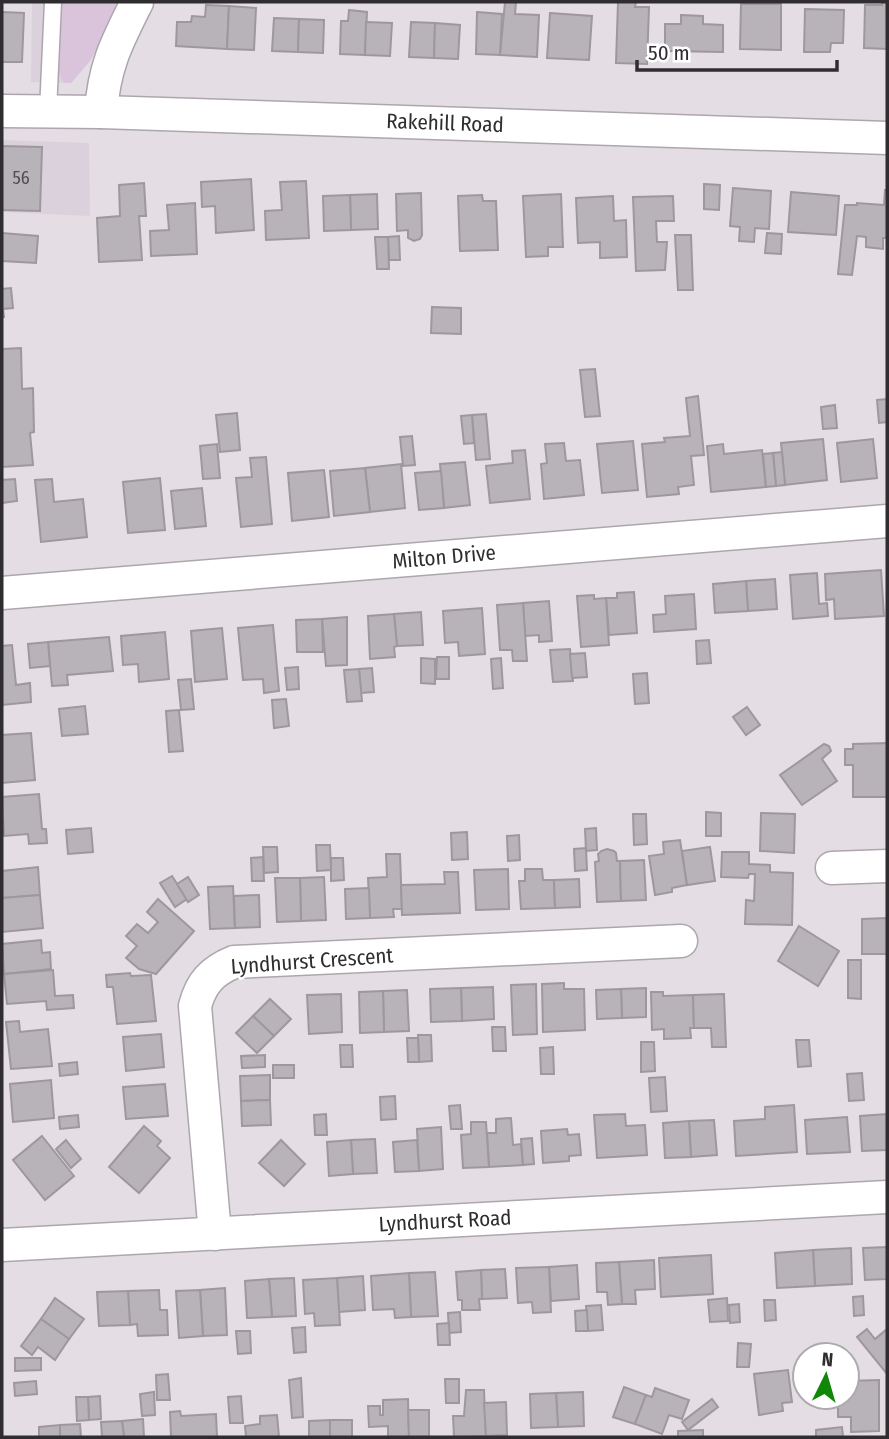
<svg xmlns="http://www.w3.org/2000/svg" width="889" height="1439" font-family="'Fira Sans Condensed',sans-serif">
<rect width="100%" height="100%" fill="#e4dee4"/>
<g fill="#dbd1dc">
<polygon points="32,2 122,2 90,61 71,83 31,82"/>
<polygon points="2,140 89,143 90,216 2,212"/>
</g>
<polygon fill="#d9c4dc" points="61,2 122,2 90,61 71,83 64,83 59,73"/>
<g fill="#b8b3b9" stroke="#9e989e" stroke-width="2">
<polygon points="505,2 516,2 515,14 539,15 537,57 500,55"/>
<polygon points="618,2 636,2 635,7 649,7 647,64 616,63"/>
<polygon points="882,2 887,2 887,49 864,48 865,5 882,5"/>
<polygon points="741,4 781,4 781,50 740,49"/>
<polygon points="206,5 229,6 227,49 176,46 177,22 191,22 192,16 205,17"/>
<polygon points="229,6 256,8 254,50 227,49"/>
<polygon points="805,9 844,10 843,43 831,43 830,52 804,52"/>
<polygon points="349,10 367,12 365,55 340,54 341,21 348,21"/>
<polygon points="2,12 24,13 22,62 2,62"/>
<polygon points="477,12 502,14 500,55 476,54"/>
<polygon points="550,13 592,16 589,60 547,58"/>
<polygon points="681,15 703,16 703,24 723,25 723,52 665,51 665,24 681,24"/>
<polygon points="274,18 299,19 298,52 272,51"/>
<polygon points="299,19 324,20 323,53 298,52"/>
<polygon points="366,22 392,23 390,56 365,55"/>
<polygon points="411,22 435,23 434,58 409,57"/>
<polygon points="435,23 460,25 458,59 434,58"/>
<polygon points="2,146 42,147 40,211 2,210"/>
<polygon points="251,179 254,230 216,233 215,206 202,207 201,182"/>
<polygon points="306,181 309,238 266,240 265,211 282,210 280,182"/>
<polygon points="144,183 146,216 139,216 142,260 99,262 97,218 120,216 119,185"/>
<polygon points="704,184 720,185 719,210 704,209"/>
<polygon points="733,188 771,191 769,229 755,228 754,242 739,241 740,227 730,226"/>
<polygon points="885,190 887,190 887,238 883,238 883,249 866,247 866,237 857,236 852,275 838,274 845,205 857,205 857,203 884,205"/>
<polygon points="791,192 839,196 836,235 788,232"/>
<polygon points="421,193 422,235 420,239 414,241 408,238 408,230 397,231 396,194"/>
<polygon points="377,194 378,229 351,230 350,195"/>
<polygon points="561,194 563,247 548,247 548,256 526,257 523,196"/>
<polygon points="350,195 351,230 324,231 323,196"/>
<polygon points="482,195 483,201 496,201 498,250 460,251 458,196"/>
<polygon points="613,196 614,221 626,220 627,257 600,258 600,242 578,243 576,198"/>
<polygon points="673,196 674,221 656,221 657,242 667,242 665,270 636,271 633,197"/>
<polygon points="195,203 197,254 151,256 150,231 169,230 167,205"/>
<polygon points="2,233 38,236 36,263 2,261"/>
<polygon points="767,233 782,234 781,254 765,253"/>
<polygon points="675,235 691,235 693,290 678,290"/>
<polygon points="399,236 400,260 389,260 388,237"/>
<polygon points="375,237 388,237 389,269 377,269"/>
<polygon points="11,288 13,308 3,309 4,317 2,317 2,289"/>
<polygon points="432,307 461,308 461,334 431,333"/>
<polygon points="21,348 22,389 33,388 34,432 30,433 33,465 2,467 2,349"/>
<polygon points="595,369 600,416 585,417 580,370"/>
<polygon points="698,396 704,455 691,456 694,485 678,487 679,494 647,497 642,444 665,442 664,438 690,436 686,398"/>
<polygon points="887,399 887,422 879,423 877,400"/>
<polygon points="835,405 837,428 823,429 821,407"/>
<polygon points="237,413 240,450 220,452 216,415"/>
<polygon points="486,414 490,459 476,460 472,415"/>
<polygon points="472,415 474,443 464,444 461,416"/>
<polygon points="412,436 415,465 403,466 400,437"/>
<polygon points="823,439 827,480 785,485 781,443"/>
<polygon points="873,439 877,478 841,482 837,443"/>
<polygon points="633,441 638,490 602,493 597,444"/>
<polygon points="564,443 566,461 580,460 584,495 544,499 541,464 547,463 545,444"/>
<polygon points="217,444 220,478 203,479 200,446"/>
<polygon points="723,444 724,454 762,450 766,487 711,492 707,446"/>
<polygon points="525,450 530,499 490,503 486,466 513,463 512,451"/>
<polygon points="782,452 785,485 776,486 773,453"/>
<polygon points="773,453 776,486 766,487 763,454"/>
<polygon points="266,457 272,524 241,527 236,478 252,477 250,458"/>
<polygon points="465,462 470,505 444,508 440,464"/>
<polygon points="401,464 405,508 370,512 365,468"/>
<polygon points="365,468 370,512 334,516 330,471"/>
<polygon points="324,470 329,517 292,521 288,473"/>
<polygon points="441,471 444,508 419,510 415,473"/>
<polygon points="160,478 165,530 128,533 123,482"/>
<polygon points="15,479 17,501 2,503 2,480"/>
<polygon points="52,479 54,502 83,499 87,537 41,542 35,480"/>
<polygon points="202,488 206,526 175,529 171,491"/>
<polygon points="881,570 884,616 835,619 834,599 826,600 825,574"/>
<polygon points="817,573 819,604 827,603 828,616 793,619 790,575"/>
<polygon points="775,579 777,609 748,611 746,581"/>
<polygon points="746,581 748,611 715,613 713,584"/>
<polygon points="634,592 637,633 609,635 606,598 617,598 617,593"/>
<polygon points="694,594 696,629 654,632 653,615 666,614 665,596"/>
<polygon points="594,595 594,599 606,598 609,645 581,647 577,596"/>
<polygon points="549,601 552,641 539,642 539,635 525,636 523,603"/>
<polygon points="523,603 527,661 513,661 512,650 500,650 497,605"/>
<polygon points="482,608 485,654 459,656 458,642 445,643 443,611"/>
<polygon points="421,612 423,645 397,646 394,614"/>
<polygon points="394,614 397,646 394,647 395,657 370,659 368,616"/>
<polygon points="347,617 347,665 326,666 322,619"/>
<polygon points="322,619 323,652 297,652 296,620"/>
<polygon points="273,625 279,691 264,693 263,679 243,680 238,628"/>
<polygon points="222,628 227,679 195,682 191,631"/>
<polygon points="165,632 169,679 139,682 138,664 123,665 121,636"/>
<polygon points="109,637 113,671 67,675 68,685 52,686 48,642"/>
<polygon points="709,640 711,663 697,664 696,641"/>
<polygon points="48,642 50,666 30,668 28,644"/>
<polygon points="12,645 16,685 30,683 31,702 2,705 2,646"/>
<polygon points="570,649 573,681 553,682 550,650"/>
<polygon points="585,653 587,677 572,678 570,654"/>
<polygon points="437,657 449,657 449,679 436,679"/>
<polygon points="421,658 435,659 435,684 421,683"/>
<polygon points="501,658 503,688 493,689 491,659"/>
<polygon points="298,667 299,689 287,690 285,668"/>
<polygon points="372,668 374,692 361,693 359,669"/>
<polygon points="359,669 362,701 347,702 344,670"/>
<polygon points="647,673 649,703 635,704 633,674"/>
<polygon points="191,679 194,709 181,710 178,680"/>
<polygon points="286,699 289,726 274,728 272,700"/>
<polygon points="85,706 88,734 62,736 59,709"/>
<polygon points="747,707 760,725 746,735 733,717"/>
<polygon points="179,710 183,751 169,752 166,711"/>
<polygon points="31,733 35,780 2,783 2,735"/>
<polygon points="887,743 887,797 853,797 853,765 845,765 845,749 853,749 853,744"/>
<polygon points="824,744 829,746 831,751 822,759 837,781 802,805 780,775"/>
<polygon points="39,794 42,829 46,829 47,843 29,844 28,834 4,836 2,797"/>
<polygon points="706,812 721,813 721,836 706,836"/>
<polygon points="761,813 795,814 794,853 760,851"/>
<polygon points="633,814 646,814 647,844 634,845"/>
<polygon points="91,828 93,852 68,854 66,830"/>
<polygon points="596,828 597,850 586,851 585,829"/>
<polygon points="467,832 468,859 452,860 451,833"/>
<polygon points="519,835 520,860 508,861 507,836"/>
<polygon points="680,840 687,885 672,888 672,892 655,895 649,856 664,854 663,842"/>
<polygon points="316,845 330,845 331,870 317,871"/>
<polygon points="263,847 277,847 278,872 264,873"/>
<polygon points="710,847 715,881 687,885 682,851"/>
<polygon points="586,848 587,870 575,871 574,849"/>
<polygon points="607,849 614,851 616,853 617,861 620,861 621,901 597,902 595,862 599,861 598,854 601,851"/>
<polygon points="722,852 749,852 749,864 770,865 770,872 793,873 792,925 745,924 746,900 754,901 755,874 749,874 748,878 721,877"/>
<polygon points="386,854 400,854 402,909 393,909 394,917 370,918 368,878 387,877"/>
<polygon points="263,857 264,881 252,881 251,858"/>
<polygon points="331,858 343,858 344,880 331,881"/>
<polygon points="644,860 646,900 621,901 620,861"/>
<polygon points="38,867 40,895 2,898 2,871"/>
<polygon points="508,869 509,909 476,910 474,870"/>
<polygon points="525,869 542,869 543,880 554,880 555,908 521,909 519,881 525,881"/>
<polygon points="444,872 458,872 460,913 402,915 401,885 445,884"/>
<polygon points="172,876 187,899 175,907 160,883"/>
<polygon points="188,877 199,895 188,902 177,884"/>
<polygon points="324,877 326,920 301,921 300,878"/>
<polygon points="275,878 300,878 301,921 277,922"/>
<polygon points="579,879 580,907 555,908 554,880"/>
<polygon points="233,886 235,928 210,929 208,887"/>
<polygon points="369,888 370,918 346,919 345,889"/>
<polygon points="40,895 43,928 2,932 2,898"/>
<polygon points="259,895 260,927 235,928 234,896"/>
<polygon points="158,899 194,931 156,974 139,969 126,958 137,946 126,936 137,924 148,933 158,922 147,912"/>
<polygon points="887,918 887,954 862,954 862,919"/>
<polygon points="799,926 839,951 818,986 778,961"/>
<polygon points="41,940 42,953 50,952 51,969 4,974 2,944"/>
<polygon points="848,960 861,960 861,999 848,998"/>
<polygon points="53,970 55,996 73,995 74,1008 47,1010 46,1001 7,1004 4,974"/>
<polygon points="130,973 131,976 151,975 156,1021 117,1024 113,987 107,987 106,975"/>
<polygon points="564,983 564,989 584,989 585,1030 543,1032 542,984"/>
<polygon points="536,984 537,1034 513,1035 511,985"/>
<polygon points="493,987 494,1019 462,1021 461,988"/>
<polygon points="461,988 462,1021 431,1022 430,989"/>
<polygon points="646,988 646,1017 622,1018 621,989"/>
<polygon points="621,989 622,1018 597,1019 596,990"/>
<polygon points="407,990 409,1031 384,1032 383,991"/>
<polygon points="383,991 384,1032 360,1033 359,992"/>
<polygon points="651,992 663,992 663,996 693,995 694,1028 690,1028 691,1038 664,1039 664,1029 652,1030"/>
<polygon points="341,994 342,1032 309,1034 307,995"/>
<polygon points="724,994 726,1047 712,1047 711,1028 694,1028 693,995"/>
<polygon points="270,999 291,1019 274,1036 253,1016"/>
<polygon points="253,1016 274,1036 257,1053 236,1033"/>
<polygon points="19,1021 20,1032 48,1029 52,1066 11,1069 6,1022"/>
<polygon points="492,1027 505,1027 506,1051 493,1051"/>
<polygon points="161,1034 164,1067 126,1071 123,1037"/>
<polygon points="418,1035 431,1035 432,1061 419,1062"/>
<polygon points="407,1038 418,1038 419,1062 408,1062"/>
<polygon points="796,1040 809,1040 811,1066 798,1067"/>
<polygon points="641,1042 654,1042 655,1071 641,1072"/>
<polygon points="340,1045 352,1045 353,1067 341,1067"/>
<polygon points="553,1047 554,1074 541,1074 540,1048"/>
<polygon points="265,1055 265,1067 242,1068 241,1056"/>
<polygon points="77,1062 78,1074 60,1076 59,1064"/>
<rect x="273" y="1065" width="21" height="13"/>
<polygon points="862,1073 864,1100 849,1101 847,1074"/>
<polygon points="270,1075 270,1100 241,1101 240,1076"/>
<polygon points="665,1077 667,1111 651,1112 649,1078"/>
<polygon points="51,1080 54,1118 13,1122 10,1084"/>
<polygon points="165,1084 168,1116 126,1119 123,1087"/>
<polygon points="395,1096 396,1119 381,1120 380,1097"/>
<polygon points="270,1100 271,1125 242,1126 241,1101"/>
<polygon points="460,1105 462,1129 451,1129 449,1106"/>
<polygon points="794,1105 797,1152 736,1156 734,1121 765,1119 765,1107"/>
<polygon points="326,1114 327,1135 315,1135 314,1115"/>
<polygon points="625,1114 626,1126 645,1125 647,1155 597,1158 594,1115"/>
<polygon points="887,1114 887,1150 862,1151 860,1116"/>
<polygon points="78,1115 79,1127 60,1129 59,1117"/>
<polygon points="847,1117 850,1152 807,1154 805,1120"/>
<polygon points="511,1118 513,1145 521,1144 523,1165 489,1167 487,1133 496,1133 496,1119"/>
<polygon points="714,1120 717,1155 691,1157 689,1121"/>
<polygon points="689,1121 691,1157 665,1158 663,1123"/>
<polygon points="471,1122 486,1122 489,1167 463,1168 461,1135 471,1134"/>
<polygon points="144,1126 161,1141 157,1146 170,1158 139,1193 109,1167"/>
<polygon points="441,1127 443,1169 419,1171 417,1129"/>
<polygon points="567,1129 568,1135 579,1134 581,1155 569,1156 569,1161 543,1163 541,1131"/>
<polygon points="42,1136 74,1176 45,1200 13,1160"/>
<polygon points="532,1138 534,1164 523,1165 521,1139"/>
<polygon points="375,1139 377,1173 353,1174 351,1140"/>
<polygon points="66,1140 81,1159 71,1168 56,1149"/>
<polygon points="281,1140 305,1164 284,1186 259,1163"/>
<polygon points="351,1140 353,1174 329,1176 327,1142"/>
<polygon points="417,1140 419,1171 395,1172 393,1142"/>
<polygon points="887,1247 887,1279 865,1280 863,1248"/>
<polygon points="851,1248 852,1284 815,1286 813,1250"/>
<polygon points="813,1250 815,1286 777,1288 775,1253"/>
<polygon points="711,1255 713,1294 661,1297 659,1258"/>
<polygon points="654,1260 655,1289 635,1290 636,1304 622,1304 619,1262"/>
<polygon points="619,1262 622,1304 608,1305 607,1292 597,1292 596,1263"/>
<polygon points="577,1265 579,1299 551,1301 549,1267"/>
<polygon points="549,1267 551,1312 533,1313 532,1302 518,1303 516,1268"/>
<polygon points="505,1269 507,1298 482,1299 481,1270"/>
<polygon points="481,1270 482,1299 479,1299 480,1310 462,1310 462,1300 458,1300 456,1272"/>
<polygon points="435,1272 438,1316 411,1317 409,1273"/>
<polygon points="409,1273 411,1317 395,1318 394,1309 373,1310 371,1276"/>
<polygon points="363,1276 365,1310 339,1312 337,1278"/>
<polygon points="294,1278 296,1316 272,1317 269,1279"/>
<polygon points="337,1278 340,1325 315,1326 314,1313 305,1314 303,1280"/>
<polygon points="269,1279 272,1317 247,1318 245,1281"/>
<polygon points="225,1288 227,1335 203,1336 200,1290"/>
<polygon points="159,1290 160,1310 167,1310 168,1335 138,1336 137,1324 130,1325 128,1291"/>
<polygon points="200,1290 203,1336 179,1338 176,1291"/>
<polygon points="128,1291 130,1325 99,1326 97,1292"/>
<polygon points="863,1296 864,1315 854,1316 853,1297"/>
<polygon points="55,1298 84,1319 69,1339 41,1319"/>
<polygon points="727,1298 728,1321 710,1322 708,1300"/>
<polygon points="764,1300 775,1300 776,1320 765,1321"/>
<polygon points="739,1304 740,1322 730,1323 729,1305"/>
<polygon points="601,1305 603,1330 588,1331 586,1306"/>
<polygon points="587,1310 588,1331 576,1331 575,1311"/>
<polygon points="460,1312 461,1332 449,1333 448,1313"/>
<polygon points="41,1319 69,1339 55,1360 38,1347 32,1355 21,1346"/>
<polygon points="449,1323 450,1345 438,1345 437,1324"/>
<polygon points="305,1327 306,1352 294,1353 292,1328"/>
<polygon points="867,1329 875,1339 887,1329 887,1374 857,1337"/>
<polygon points="236,1331 250,1331 251,1353 238,1354"/>
<polygon points="738,1343 751,1344 749,1367 737,1367"/>
<polygon points="15,1358 41,1358 41,1370 15,1371"/>
<polygon points="788,1370 792,1402 782,1403 783,1411 759,1415 754,1374"/>
<polygon points="168,1374 170,1400 157,1400 156,1375"/>
<polygon points="301,1378 303,1417 292,1418 289,1380"/>
<polygon points="445,1379 459,1379 459,1403 446,1403"/>
<polygon points="879,1380 879,1431 851,1432 851,1417 838,1417 838,1397 847,1397 847,1381"/>
<polygon points="36,1381 37,1394 15,1396 14,1383"/>
<polygon points="624,1387 646,1395 635,1424 613,1417"/>
<polygon points="655,1388 689,1400 682,1419 669,1415 662,1434 635,1424 646,1395 652,1397"/>
<polygon points="466,1390 484,1390 486,1436 454,1437 453,1416 464,1416"/>
<polygon points="154,1392 155,1415 142,1416 140,1394"/>
<polygon points="583,1392 584,1426 558,1427 556,1393"/>
<polygon points="556,1393 558,1427 531,1428 530,1394"/>
<polygon points="100,1396 101,1419 89,1420 88,1397"/>
<polygon points="241,1396 243,1423 230,1423 228,1397"/>
<polygon points="76,1397 88,1397 89,1420 77,1421"/>
<polygon points="408,1399 409,1437 388,1437 388,1426 369,1427 368,1406 380,1406 380,1415 383,1415 383,1400"/>
<polygon points="712,1399 718,1407 688,1430 682,1422"/>
<polygon points="506,1402 507,1435 486,1436 484,1403"/>
<polygon points="408,1410 429,1410 429,1437 409,1437"/>
<polygon points="180,1411 181,1416 216,1414 217,1437 171,1437 170,1412"/>
<polygon points="277,1415 279,1437 246,1437 245,1426 260,1424 260,1416"/>
<polygon points="143,1419 144,1437 124,1437 122,1421"/>
<rect x="330" y="1420" width="22" height="17"/>
<polygon points="330,1420 330,1437 309,1437 309,1421"/>
<polygon points="122,1421 124,1437 102,1437 101,1422"/>
<polygon points="80,1424 81,1437 60,1437 60,1425"/>
<polygon points="60,1425 60,1437 39,1437 39,1427"/>
<polygon points="842,1427 843,1437 816,1437 816,1430"/>
<polygon points="703,1430 703,1437 678,1437 678,1431"/>
</g>
<g fill="none" stroke-linecap="round" stroke-linejoin="round">
<defs>
<polyline id="service" points="48,111 53,2"/>
<g id="minor">
<polyline points="2,111 101,112 887,138"/>
<path d="M101 112C104 66 117 42 137 2"/>
<polyline points="2,593 887,521"/>
<polyline points="832,868 887,866"/>
<path d="M215 1234 195 1006C201 983 212 971 234 962L681 941"/>
<polyline points="2,1245 887,1197"/>
</g>
</defs>
<use href="#service" stroke="#ada7ad" stroke-width="19"/>
<use href="#minor" stroke="#ada7ad" stroke-width="35"/>
<use href="#service" stroke="#fff" stroke-width="16"/>
<use href="#minor" stroke="#fff" stroke-width="32"/>
</g>
<g text-anchor="middle" dominant-baseline="central" stroke-width="5" stroke-linejoin="round" paint-order="stroke">
<g font-size="18" fill="#514e52">
<text x="21" y="178">56</text>
</g>
<g font-size="21" fill="#2f2d2f" stroke="#fff">
<text transform="translate(445 123) rotate(2)">Rakehill Road</text>
<text transform="translate(444 557) rotate(-5)">Milton Drive</text>
<text transform="translate(312 961) rotate(-4)">Lyndhurst Crescent</text>
<text transform="translate(445 1221) rotate(-3)">Lyndhurst Road</text>
</g>
</g>
<rect width="889" height="1439" fill="none" stroke="#2f2d2f" stroke-width="7"/>
<g transform="translate(826 1376) rotate(5)"><circle r="33" fill="#ffffff" stroke="#acabac" stroke-width="2"/>
<path d="M0-5L12 26L0 18L-12 26Z" fill="#108707"/>
<text y="-10" font-size="19" font-weight="bold" text-anchor="middle" fill="#2f2d2f">N</text>
</g>
<path d="M637 60v10h200v-10" fill="none" stroke="#2f2d2f" stroke-width="3.5"/>
<text x="648" y="60" font-size="21" fill="#2f2d2f" stroke="#ffffff" stroke-width="5" paint-order="stroke">50 m</text>
</svg>
